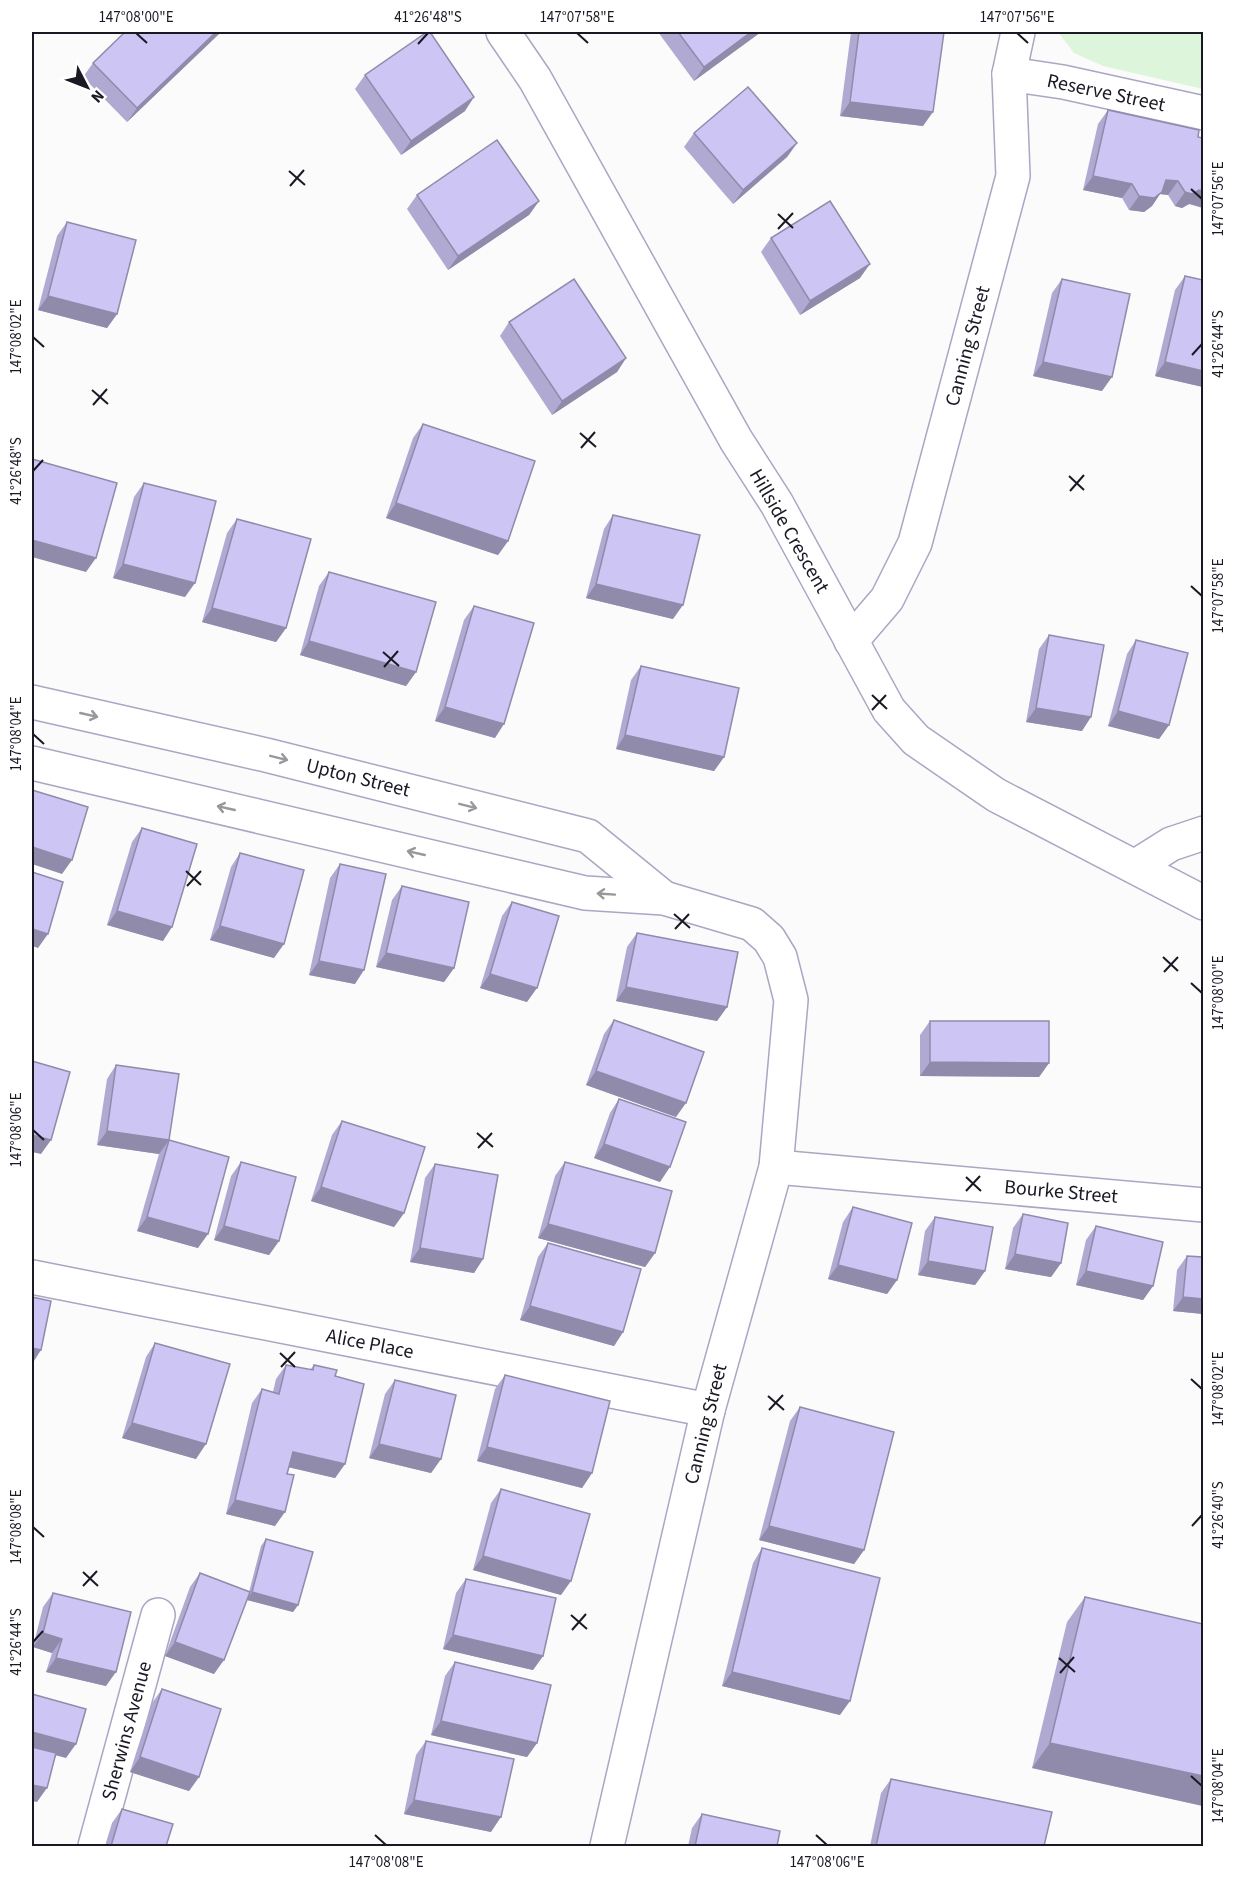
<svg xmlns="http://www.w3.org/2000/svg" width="1235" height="1878" font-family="'Source Sans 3',sans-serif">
<rect width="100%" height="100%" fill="#fbfbfb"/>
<polygon fill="#ddf5da" points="1058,32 1203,32 1203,89 1103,66 1074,53"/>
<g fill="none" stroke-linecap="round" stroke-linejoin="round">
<defs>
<g id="minor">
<polyline points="503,32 535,79 736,440 777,504 889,710 916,740 996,795 1204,903"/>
<polyline points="1009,74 1063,82 1204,113"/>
<polyline points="851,641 887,599 915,543 1013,176 1009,74 1018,32"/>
<polyline points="32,702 266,755 588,836 664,898"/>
<polyline points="32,763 585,893 664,898 752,924 769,939 780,957 791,1000 776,1167 708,1410 607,1846"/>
<polyline points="1136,866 1171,844 1204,833"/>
<polyline points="776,1167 1204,1205"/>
<polyline points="32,1277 708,1410"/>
<polyline points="95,1846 158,1615"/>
</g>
</defs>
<use href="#minor" stroke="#aaa6c3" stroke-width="36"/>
<use href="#minor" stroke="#fff" stroke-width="33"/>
</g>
<g fill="#b0a9d2">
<polygon points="125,32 221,32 127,122 83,77 93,63"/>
<polygon points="658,32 761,32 694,81"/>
<polygon points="851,32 859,32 923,126 840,116"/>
<polygon points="365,75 465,111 401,155 355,89"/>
<polygon points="1108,110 1198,137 1189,204 1182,208 1175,206 1168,195 1160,194 1152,206 1144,212 1129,210 1122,198 1083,190 1098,124"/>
<polygon points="694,133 797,143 787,157 733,204 684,147"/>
<polygon points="417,195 539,201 529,215 448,270 407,209"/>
<polygon points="67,222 117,314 107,328 38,310 57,236"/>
<polygon points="771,238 860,278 800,315 761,252"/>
<polygon points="1185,276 1203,280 1203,387 1155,376 1175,290"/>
<polygon points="1062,279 1102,391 1033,376 1052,293"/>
<polygon points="509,322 626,358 617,372 552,415 500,336"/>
<polygon points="423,424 508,541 498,555 386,518 413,438"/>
<polygon points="144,483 185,597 113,578 134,497"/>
<polygon points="613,515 673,619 586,598 604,529"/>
<polygon points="237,519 286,628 276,642 202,622 227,533"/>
<polygon points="329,572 416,672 406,686 300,655 319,586"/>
<polygon points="474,606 495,738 435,721 464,620"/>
<polygon points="1049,635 1082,731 1026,722 1039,649"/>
<polygon points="1136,640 1169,725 1159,739 1108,726 1127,654"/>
<polygon points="641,666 724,757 714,771 616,749 631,680"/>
<polygon points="142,828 163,941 107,925 132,842"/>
<polygon points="240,853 274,958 210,940 231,867"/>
<polygon points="340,864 355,984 309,975 330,878"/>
<polygon points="402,886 454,968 444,982 376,967 392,900"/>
<polygon points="512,902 527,1002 480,988 502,916"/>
<polygon points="637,933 727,1007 717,1021 616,1001 627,947"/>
<polygon points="614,1020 676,1117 586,1085 604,1034"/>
<polygon points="930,1021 1049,1063 1039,1077 920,1076 920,1035"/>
<polygon points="116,1065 169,1140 198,1248 137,1231 159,1154 97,1145 107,1079"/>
<polygon points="619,1099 660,1182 594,1158 610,1113"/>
<polygon points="342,1121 404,1213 394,1227 311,1201 332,1135"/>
<polygon points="241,1162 279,1241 269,1255 214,1240 231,1176"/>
<polygon points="565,1162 655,1253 645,1267 538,1238 555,1176"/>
<polygon points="435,1164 483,1259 474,1273 410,1262 425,1178"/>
<polygon points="853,1207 897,1280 887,1294 828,1279 843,1222"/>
<polygon points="1023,1214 1061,1263 1051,1277 1005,1269 1013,1228"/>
<polygon points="935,1217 985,1271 975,1285 918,1275 925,1231"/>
<polygon points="1096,1226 1153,1286 1143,1300 1076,1285 1086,1240"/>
<polygon points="548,1243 623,1332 614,1346 520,1320 538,1257"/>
<polygon points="1187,1256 1203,1314 1173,1311 1177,1270"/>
<polygon points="155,1343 196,1459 122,1438 146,1357"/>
<polygon points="286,1365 310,1370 314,1365 335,1376 345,1464 335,1478 289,1467 275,1526 226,1514 252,1403 262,1389 273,1392 276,1379"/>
<polygon points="505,1375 592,1473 582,1488 477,1461 495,1389"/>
<polygon points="395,1380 441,1459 431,1473 369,1458 385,1394"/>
<polygon points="800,1407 864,1550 854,1564 759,1540 790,1421"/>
<polygon points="501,1489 561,1595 473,1570 491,1503"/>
<polygon points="266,1539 298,1605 293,1612 247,1600 214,1674 165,1656 190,1587 200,1573 249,1592 261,1546"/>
<polygon points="762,1548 840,1715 722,1686 753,1563"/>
<polygon points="466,1579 543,1656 533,1670 443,1649 456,1593"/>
<polygon points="53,1593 106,1686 46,1672 52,1653 33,1647 43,1607"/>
<polygon points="1085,1597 1203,1624 1203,1806 1032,1768 1067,1622"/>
<polygon points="455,1662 537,1743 527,1757 431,1735 445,1676"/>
<polygon points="162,1689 199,1777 189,1791 130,1772 152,1703"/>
<polygon points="426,1741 491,1832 404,1814 416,1755"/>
<polygon points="891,1779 1044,1846 870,1846 881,1793"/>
<polygon points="122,1809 166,1846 105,1846 112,1823"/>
<polygon points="702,1814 777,1846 688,1846 692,1828"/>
</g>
<g fill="#908aab">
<polygon points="216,32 221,32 127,122 137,108"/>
<polygon points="751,32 761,32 694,81 704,67"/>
<polygon points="474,97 465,111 401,155 411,141"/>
<polygon points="850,102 933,112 923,126 840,116"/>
<polygon points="797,143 787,157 733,204 743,190"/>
<polygon points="1093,176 1132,184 1122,198 1083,190"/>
<polygon points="1166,180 1178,181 1168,195 1160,194 1152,206 1144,212 1129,210 1139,196"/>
<polygon points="1199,190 1203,191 1203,208 1189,204 1182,208 1175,206 1185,192"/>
<polygon points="539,201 529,215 448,270 458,256"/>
<polygon points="870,264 860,278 800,315 810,301"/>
<polygon points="48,296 117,314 107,328 38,310"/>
<polygon points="626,358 617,372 552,415 562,401"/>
<polygon points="1043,362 1112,377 1102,391 1033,376"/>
<polygon points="1165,362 1203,371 1203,387 1155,376"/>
<polygon points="396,503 508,541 498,555 386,518"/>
<polygon points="32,540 96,558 86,572 32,557"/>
<polygon points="123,564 195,583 185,597 113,578"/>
<polygon points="596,584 683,605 673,619 586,598"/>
<polygon points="212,608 286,628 276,642 202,622"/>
<polygon points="309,641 416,672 406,686 300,655"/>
<polygon points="445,707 504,724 495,738 435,721"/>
<polygon points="1036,708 1091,717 1082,731 1026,722"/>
<polygon points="1118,711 1169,725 1159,739 1108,726"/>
<polygon points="625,735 724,757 714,771 616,749"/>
<polygon points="32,847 72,860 62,874 32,864"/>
<polygon points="117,911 172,927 163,941 107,925"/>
<polygon points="220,926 284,944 274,958 210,940"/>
<polygon points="32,929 48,934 38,948 32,946"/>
<polygon points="386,953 454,968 444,982 376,967"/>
<polygon points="319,961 364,970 355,984 309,975"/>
<polygon points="490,974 537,988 527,1002 480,988"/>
<polygon points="626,987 727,1007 717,1021 616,1001"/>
<polygon points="930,1062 1049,1063 1039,1077 920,1076"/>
<polygon points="596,1071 686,1103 676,1117 586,1085"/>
<polygon points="107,1131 169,1140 159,1154 97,1145"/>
<polygon points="32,1135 51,1140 41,1154 32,1152"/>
<polygon points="604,1144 670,1167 660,1182 594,1158"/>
<polygon points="321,1187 404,1213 394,1227 311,1201"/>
<polygon points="147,1217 208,1234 198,1248 137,1231"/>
<polygon points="548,1224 655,1253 645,1267 538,1238"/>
<polygon points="224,1226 279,1241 269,1255 214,1240"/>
<polygon points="420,1248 483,1259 474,1273 410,1262"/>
<polygon points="1015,1254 1061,1263 1051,1277 1005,1269"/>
<polygon points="928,1261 985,1271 975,1285 918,1275"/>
<polygon points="838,1265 897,1280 887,1294 828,1279"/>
<polygon points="1086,1271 1153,1286 1143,1300 1076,1285"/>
<polygon points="1183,1297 1203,1299 1203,1314 1173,1311"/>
<polygon points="530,1306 623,1332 614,1346 520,1320"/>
<polygon points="32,1348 41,1350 32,1364"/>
<polygon points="132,1423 206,1444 196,1459 122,1438"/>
<polygon points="379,1444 441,1459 431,1473 369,1458"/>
<polygon points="487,1447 592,1473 582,1488 477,1461"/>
<polygon points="293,1452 345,1464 335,1478 283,1466"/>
<polygon points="235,1500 285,1512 275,1526 226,1514"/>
<polygon points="769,1526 864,1550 854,1564 759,1540"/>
<polygon points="483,1556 571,1581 561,1595 473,1570"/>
<polygon points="252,1592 298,1605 293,1612 247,1600"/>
<polygon points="43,1633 62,1639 52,1653 33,1647"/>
<polygon points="453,1635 543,1656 533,1670 443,1649"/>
<polygon points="175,1642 224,1660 214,1674 165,1656"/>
<polygon points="56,1658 116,1672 106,1686 46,1672"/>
<polygon points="732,1672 850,1701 840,1715 722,1686"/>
<polygon points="441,1721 537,1743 527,1757 431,1735"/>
<polygon points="32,1732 76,1744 66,1758 32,1749"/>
<polygon points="1050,1743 1203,1776 1203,1806 1032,1768"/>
<polygon points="140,1757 199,1777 189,1791 130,1772"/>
<polygon points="32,1785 47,1788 37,1802 32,1801"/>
<polygon points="414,1800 501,1817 491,1832 404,1814"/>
</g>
<g fill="#cdc5f4" stroke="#908aab" stroke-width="1.5">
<polygon points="125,32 216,32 137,108 93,63"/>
<polygon points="427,32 430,32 474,97 411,141 365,75"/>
<polygon points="678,32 751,32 704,67"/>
<polygon points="859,32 944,32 933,112 850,102"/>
<polygon points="748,87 797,143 743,190 694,133"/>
<polygon points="1108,110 1199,130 1198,137 1203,138 1203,191 1199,190 1192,194 1185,192 1178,181 1166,180 1162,192 1154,198 1139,196 1132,184 1093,176"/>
<polygon points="497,140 539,201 458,256 417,195"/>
<polygon points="830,201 870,264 810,301 771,238"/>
<polygon points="67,222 136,240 117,314 48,296"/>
<polygon points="1185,276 1203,280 1203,371 1165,362"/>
<polygon points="574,279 626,358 562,401 509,322"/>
<polygon points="1062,279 1130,294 1112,377 1043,362"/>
<polygon points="423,424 535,461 508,541 396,503"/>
<polygon points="32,459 117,483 96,558 32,540"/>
<polygon points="144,483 216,501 195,583 123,564"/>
<polygon points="613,515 700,535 683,605 596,584"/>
<polygon points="237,519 311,539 286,628 212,608"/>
<polygon points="329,572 436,602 416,672 309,641"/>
<polygon points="474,606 534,623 504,724 445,707"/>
<polygon points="1049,635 1104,645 1091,717 1036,708"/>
<polygon points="1136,640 1188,653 1169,725 1118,711"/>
<polygon points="641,666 739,688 724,757 625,735"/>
<polygon points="32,790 88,807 72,860 32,847"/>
<polygon points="142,828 197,844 172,927 117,911"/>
<polygon points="240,853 304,870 284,944 220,926"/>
<polygon points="340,864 386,874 364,970 319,961"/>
<polygon points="32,872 63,882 48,934 32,929"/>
<polygon points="402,886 469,902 454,968 386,953"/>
<polygon points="512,902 559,916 537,988 490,974"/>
<polygon points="637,933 738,952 727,1007 626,987"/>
<polygon points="614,1020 704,1052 686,1103 596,1071"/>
<polygon points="930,1021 1049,1021 1049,1063 930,1062"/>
<polygon points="32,1061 70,1072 51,1140 32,1135"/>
<polygon points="116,1065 179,1074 169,1140 107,1131"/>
<polygon points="619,1099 686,1122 670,1167 604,1144"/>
<polygon points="342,1121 425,1147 404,1213 321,1187"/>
<polygon points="169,1140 229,1157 208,1234 147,1217"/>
<polygon points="241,1162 296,1177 279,1241 224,1226"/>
<polygon points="565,1162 672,1191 655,1253 548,1224"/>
<polygon points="435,1164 498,1175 483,1259 420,1248"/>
<polygon points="853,1207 912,1223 897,1280 838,1265"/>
<polygon points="1023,1214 1068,1223 1061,1263 1015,1254"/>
<polygon points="935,1217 993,1227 985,1271 928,1261"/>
<polygon points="1096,1226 1163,1242 1153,1286 1086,1271"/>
<polygon points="548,1243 641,1269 623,1332 530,1306"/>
<polygon points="1187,1256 1203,1257 1203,1299 1183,1297"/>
<polygon points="32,1297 51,1301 41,1350 32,1348"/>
<polygon points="155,1343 230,1364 206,1444 132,1423"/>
<polygon points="286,1365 313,1370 314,1365 337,1370 335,1376 364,1384 345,1464 293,1452 287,1474 294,1475 285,1512 235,1500 262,1389 279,1394"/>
<polygon points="505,1375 610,1401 592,1473 487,1447"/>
<polygon points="395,1380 456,1395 441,1459 379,1444"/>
<polygon points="800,1407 894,1432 864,1550 769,1526"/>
<polygon points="501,1489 590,1514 571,1581 483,1556"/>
<polygon points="266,1539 313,1552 298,1605 252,1592"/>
<polygon points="762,1548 880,1578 850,1701 732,1672"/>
<polygon points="200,1573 250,1592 224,1660 175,1642"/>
<polygon points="466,1579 556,1598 543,1656 453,1635"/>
<polygon points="53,1593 131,1612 116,1672 56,1658 62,1639 43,1633"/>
<polygon points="1085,1597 1203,1624 1203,1776 1050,1743"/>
<polygon points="455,1662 551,1685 537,1743 441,1721"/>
<polygon points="162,1689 221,1709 199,1777 140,1757"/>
<polygon points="32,1694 86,1709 76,1744 32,1732"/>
<polygon points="426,1741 514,1759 501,1817 414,1800"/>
<polygon points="32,1747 56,1753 47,1788 32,1785"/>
<polygon points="891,1779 1052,1812 1044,1846 876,1846"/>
<polygon points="122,1809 173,1824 166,1846 111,1846"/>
<polygon points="702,1814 780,1831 777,1846 695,1846"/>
</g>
<defs><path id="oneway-shaft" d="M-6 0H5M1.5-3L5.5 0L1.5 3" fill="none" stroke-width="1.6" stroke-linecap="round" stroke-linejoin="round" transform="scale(1.5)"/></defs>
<g stroke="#98979c">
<use href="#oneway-shaft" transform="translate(89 715) rotate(13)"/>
<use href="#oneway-shaft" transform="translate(279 758) rotate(14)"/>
<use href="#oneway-shaft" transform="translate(468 806) rotate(14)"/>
<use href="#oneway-shaft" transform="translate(226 808) rotate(-167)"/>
<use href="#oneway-shaft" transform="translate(416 853) rotate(-167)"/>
<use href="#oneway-shaft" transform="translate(606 894) rotate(-176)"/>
</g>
<path fill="none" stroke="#1a1823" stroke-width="2" d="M136 33 147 43M577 33 588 43M1017 33 1028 43M418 44 428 33M289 171 305 185M290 186 304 170M1191 189 1202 199M778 214 793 228M778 229 793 213M33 337 44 347M1192 355 1202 344M92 390 108 404M93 405 107 389M580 433 596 447M581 448 595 432M33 471 43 460M1069 476 1084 490M1070 491 1084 475M1191 586 1202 596M383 652 399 666M384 667 398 651M872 695 887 709M872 710 886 695M33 734 44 744M186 871 201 885M187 886 201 871M674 914 690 928M675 929 689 914M1163 957 1178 971M1164 972 1178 957M1191 983 1202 993M33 1130 44 1140M477 1133 493 1147M478 1148 492 1133M966 1177 981 1191M966 1191 980 1176M280 1353 295 1367M281 1367 295 1352M1191 1379 1202 1389M768 1396 784 1410M769 1410 783 1395M1192 1526 1202 1515M33 1527 44 1537M83 1572 98 1586M83 1586 97 1571M571 1615 587 1629M572 1630 586 1614M33 1642 43 1631M1059 1658 1075 1672M1060 1673 1074 1657M1191 1776 1202 1786M375 1835 386 1845M816 1835 827 1845"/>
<g text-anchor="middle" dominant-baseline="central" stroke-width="5" stroke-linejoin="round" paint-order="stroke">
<g font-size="20" fill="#1a1823" stroke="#fff">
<text transform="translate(1106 93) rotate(12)">Reserve Street</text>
<text transform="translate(968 346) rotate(-75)">Canning Street</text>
<text transform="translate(789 531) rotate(60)">Hillside Crescent</text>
<text transform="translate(358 778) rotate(14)">Upton Street</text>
<text transform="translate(1061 1192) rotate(5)">Bourke Street</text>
<text transform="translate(370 1344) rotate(11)">Alice Place</text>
<text transform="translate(706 1424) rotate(-76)">Canning Street</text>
<text transform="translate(127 1731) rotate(-75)">Sherwins Avenue</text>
</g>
</g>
<rect width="1235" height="1878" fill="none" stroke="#ffffff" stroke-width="66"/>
<g transform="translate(87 87) rotate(132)" stroke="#ffffff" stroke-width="4.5" paint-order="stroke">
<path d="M0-4.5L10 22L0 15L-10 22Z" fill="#1a1823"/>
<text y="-9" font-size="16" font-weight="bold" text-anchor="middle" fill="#1a1823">N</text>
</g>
<rect x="33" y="33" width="1169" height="1812" fill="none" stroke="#1a1823" stroke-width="2"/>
<g font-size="15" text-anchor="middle" fill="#1a1823">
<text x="136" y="22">147°08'00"E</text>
<text x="428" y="22">41°26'48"S</text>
<text x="577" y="22">147°07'58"E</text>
<text x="1017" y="22">147°07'56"E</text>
<text transform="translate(1218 199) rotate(-90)" y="5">147°07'56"E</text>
<text transform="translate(16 337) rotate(-90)" y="5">147°08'02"E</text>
<text transform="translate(1218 344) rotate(-90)" y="5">41°26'44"S</text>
<text transform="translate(16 471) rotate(-90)" y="5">41°26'48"S</text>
<text transform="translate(1218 596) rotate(-90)" y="5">147°07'58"E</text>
<text transform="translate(16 734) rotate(-90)" y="5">147°08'04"E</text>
<text transform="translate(1218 993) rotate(-90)" y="5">147°08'00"E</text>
<text transform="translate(16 1130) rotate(-90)" y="5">147°08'06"E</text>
<text transform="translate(1218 1389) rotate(-90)" y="5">147°08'02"E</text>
<text transform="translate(1218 1515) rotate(-90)" y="5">41°26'40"S</text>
<text transform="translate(16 1527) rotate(-90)" y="5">147°08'08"E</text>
<text transform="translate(16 1642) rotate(-90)" y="5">41°26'44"S</text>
<text transform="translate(1218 1786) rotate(-90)" y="5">147°08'04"E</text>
<text x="386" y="1867">147°08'08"E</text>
<text x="827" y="1867">147°08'06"E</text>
</g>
</svg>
